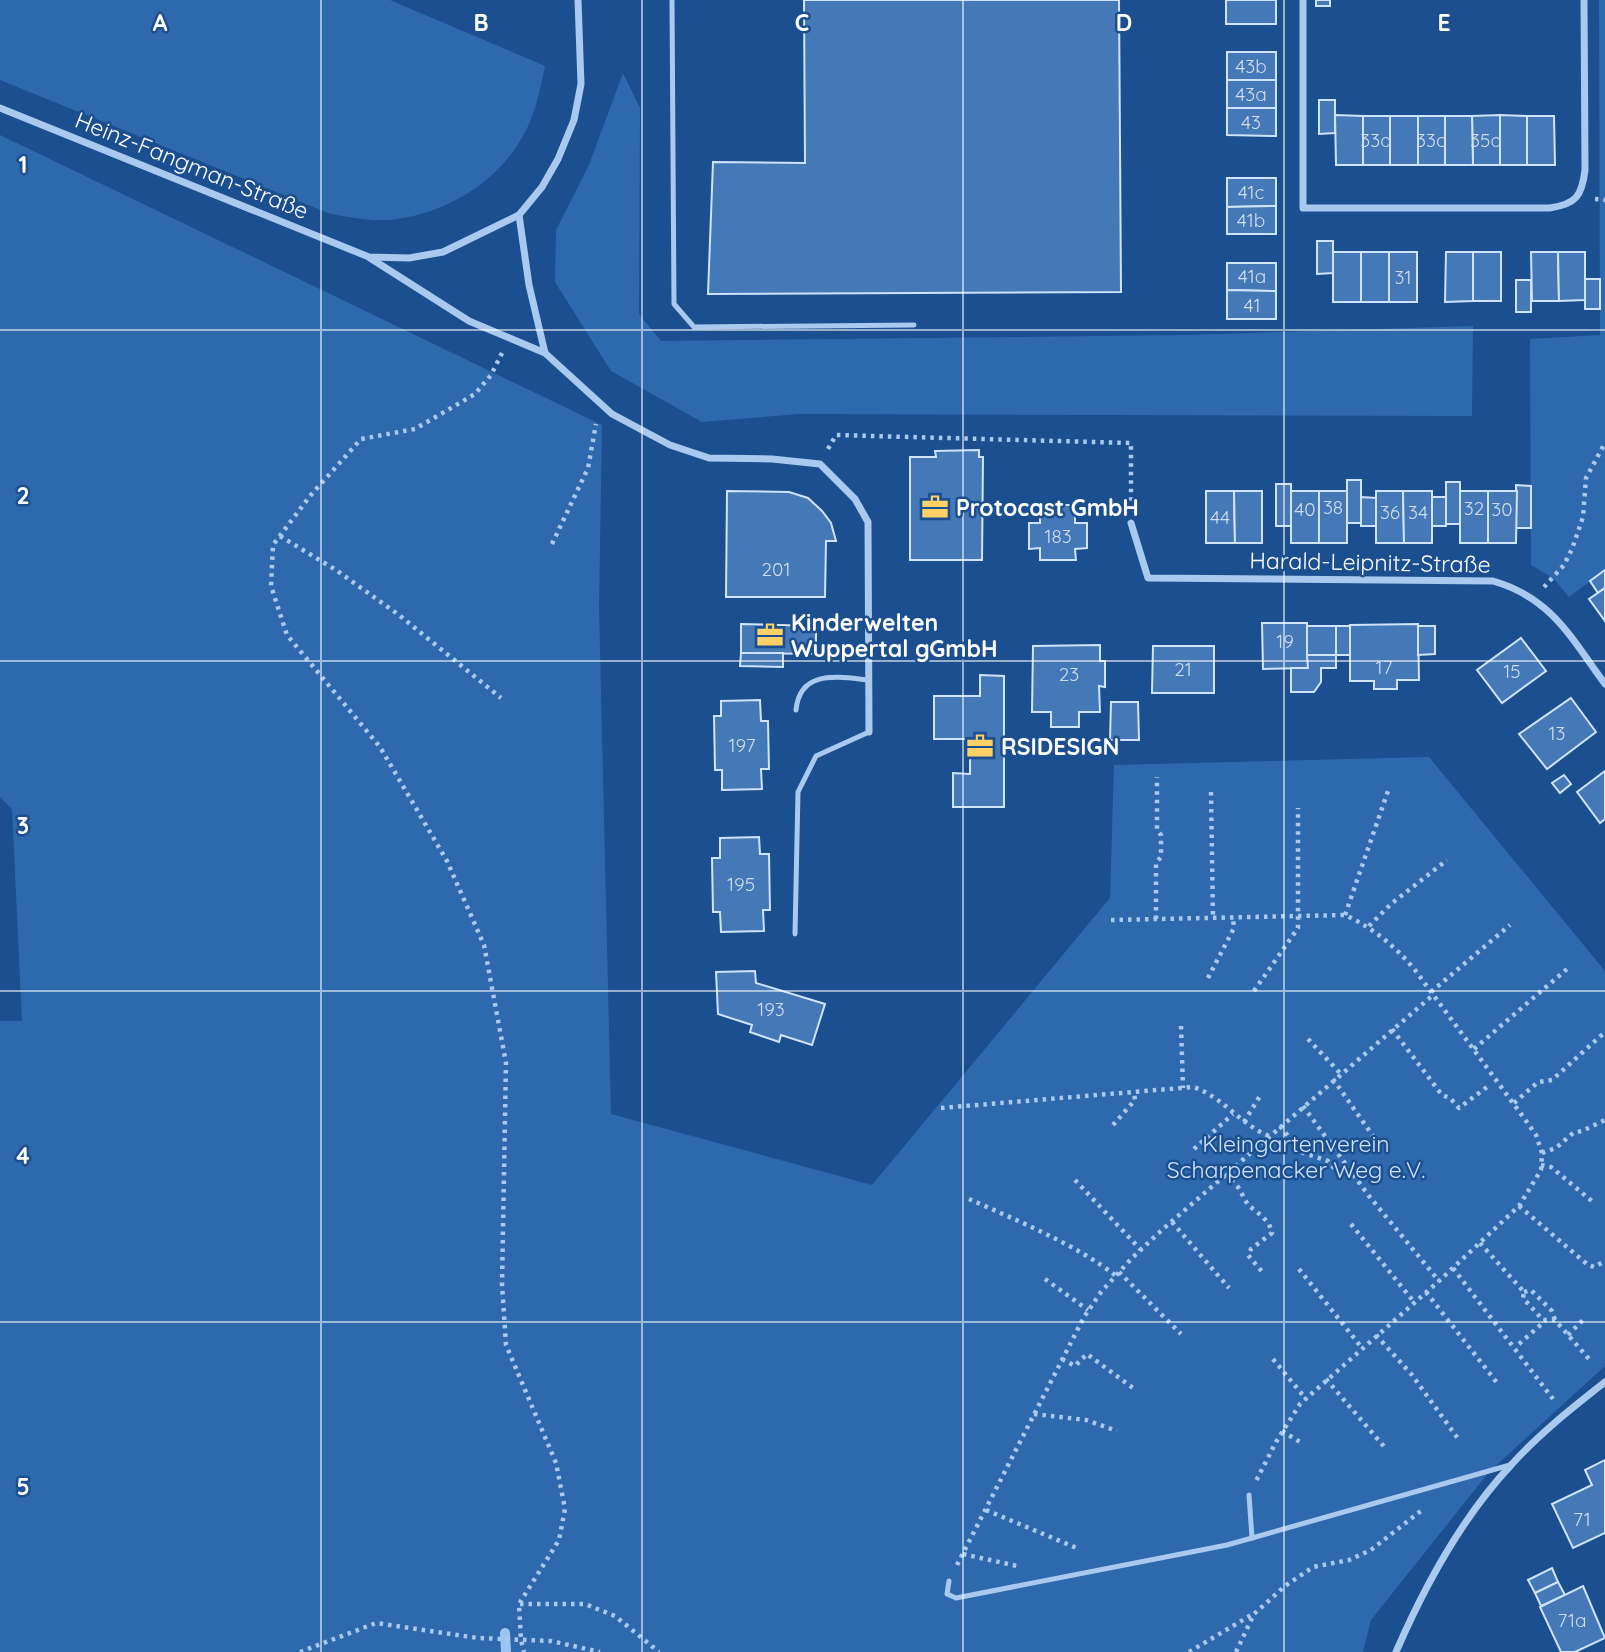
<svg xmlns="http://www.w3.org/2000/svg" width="1605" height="1652" font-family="Quicksand,sans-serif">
<rect width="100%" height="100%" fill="#1b4f8f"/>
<g fill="#2e69ad">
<path d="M0 0H390L545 66C540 89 536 113 524 134 498 183 443 216 387 220 367 221 347 217 328 213L0 80Z"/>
<polygon points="1599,0 1605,0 1605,570 1569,597 1553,578 1531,565 1530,339 1600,335"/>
<polygon points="623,73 640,108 639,314 661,341 1184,335 1473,326 1472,416 799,414 702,422 611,371 555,282 556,230 589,165"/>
<polygon points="0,135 602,425 599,607 611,1114 872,1185 1110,898 1114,765 1429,757 1605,971 1605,1366 1489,1472 1371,1620 1363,1652 0,1652 0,1021 22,1021 12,809 0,797"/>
</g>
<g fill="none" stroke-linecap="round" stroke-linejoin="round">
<polyline stroke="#9cc4f0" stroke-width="10" points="505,1633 506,1652"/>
</g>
<g fill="#4478b7" stroke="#cfe3fa" stroke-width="2">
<polygon points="804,0 1119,0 1121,292 708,294 713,162 805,163"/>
<rect x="1226" y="0" width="50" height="24"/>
<rect x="1316" y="0" width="14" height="6"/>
<rect x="1227" y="52" width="49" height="28"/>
<rect x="1227" y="80" width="49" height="28"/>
<polygon points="1319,100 1335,100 1335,133 1319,134"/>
<polygon points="1227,108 1276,108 1276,136 1227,135"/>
<polygon points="1335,115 1363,116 1363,165 1336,165"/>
<polygon points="1500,115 1500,165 1473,165 1472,116"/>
<polygon points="1500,115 1527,116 1527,165 1500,165"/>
<rect x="1363" y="116" width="27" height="49"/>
<rect x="1390" y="116" width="28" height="49"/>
<rect x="1418" y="116" width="27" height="49"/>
<polygon points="1445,116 1472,116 1473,165 1445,165"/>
<polygon points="1527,116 1554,116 1555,165 1527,165"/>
<polygon points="1227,178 1276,178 1276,206 1227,207"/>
<polygon points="1276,206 1276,234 1227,234 1227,207"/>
<polygon points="1317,241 1333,241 1333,273 1317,274"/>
<rect x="1333" y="252" width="28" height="50"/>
<rect x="1361" y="252" width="28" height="50"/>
<rect x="1389" y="252" width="28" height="50"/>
<polygon points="1446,252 1473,252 1473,301 1445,302"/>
<rect x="1473" y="252" width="28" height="49"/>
<polygon points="1531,252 1558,252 1559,301 1532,301"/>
<polygon points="1558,252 1585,252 1585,300 1559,301"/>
<polygon points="1227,263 1276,263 1276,291 1227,290"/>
<rect x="1585" y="279" width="15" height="30"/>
<rect x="1516" y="280" width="15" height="32"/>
<polygon points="1227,290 1276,291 1276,319 1227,319"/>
<polygon points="979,450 979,457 983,457 982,560 910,560 910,457 936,457 935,451"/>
<rect x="1347" y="480" width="14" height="43"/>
<rect x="1446" y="482" width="14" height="42"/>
<rect x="1276" y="484" width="15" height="42"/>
<polygon points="1516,485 1531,486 1531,528 1516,528"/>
<polygon points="727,491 789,492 808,498 822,511 831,523 836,541 826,541 825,597 726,597"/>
<polygon points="1206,491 1234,491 1235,543 1206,543"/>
<polygon points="1234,491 1262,491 1262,543 1235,543"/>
<rect x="1291" y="491" width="28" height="52"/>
<rect x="1319" y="491" width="28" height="52"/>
<polygon points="1376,491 1403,491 1404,543 1376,543"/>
<polygon points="1403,491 1432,491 1432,543 1404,543"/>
<rect x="1460" y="491" width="28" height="52"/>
<polygon points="1488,491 1517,491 1516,543 1488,543"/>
<polygon points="1361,497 1376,498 1376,526 1361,526"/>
<rect x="1432" y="497" width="14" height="29"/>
<polygon points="1040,505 1075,505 1075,523 1087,523 1087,548 1075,549 1076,560 1040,560 1040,548 1029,549 1029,523 1040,523"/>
<polygon points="1605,570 1605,588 1598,593 1590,581"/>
<polygon points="1605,588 1605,621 1589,599"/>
<polygon points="1262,623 1307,623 1308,668 1263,669"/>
<polygon points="741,624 816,626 816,654 741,653"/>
<polygon points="1418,624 1419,680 1397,680 1397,689 1374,689 1374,681 1350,681 1350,625"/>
<rect x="1307" y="626" width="29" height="29"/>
<rect x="1336" y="626" width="14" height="29"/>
<polygon points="1418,626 1435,626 1435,654 1418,655"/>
<polygon points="1521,638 1546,671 1502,703 1477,670"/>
<polygon points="1100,645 1100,661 1105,661 1105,687 1099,686 1100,712 1079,712 1079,727 1051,727 1051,712 1032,712 1033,646"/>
<polygon points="1153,646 1214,646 1214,693 1152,693"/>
<polygon points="741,653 783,653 783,667 740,666"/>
<polygon points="1307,655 1336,655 1336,668 1321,668 1321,682 1314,692 1291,692 1291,668 1308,668"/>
<polygon points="980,675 1004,676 1004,807 953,807 953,773 970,774 970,739 934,739 934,696 980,696"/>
<polygon points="1571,698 1596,732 1547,769 1519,734"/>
<polygon points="760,700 761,721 768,721 769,769 761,769 762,789 722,790 722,770 715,770 714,716 721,716 721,701"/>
<polygon points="1111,702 1138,702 1139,740 1110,740"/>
<polygon points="1605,771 1605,819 1600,823 1577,792"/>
<polygon points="1564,775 1571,784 1560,793 1552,783"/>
<polygon points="759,837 760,854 769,854 770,910 763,910 764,931 721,932 720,912 713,912 712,858 720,858 720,838"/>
<polygon points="755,971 756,983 825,1004 812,1045 781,1035 779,1042 750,1032 752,1025 718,1014 716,972"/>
<polygon points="1605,1460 1605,1533 1573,1548 1552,1504 1592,1485 1585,1470"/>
<polygon points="1552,1568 1558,1582 1535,1593 1528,1580"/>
<polygon points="1558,1582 1565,1595 1541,1606 1535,1593"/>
<polygon points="1583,1586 1605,1638 1575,1652 1561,1652 1540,1607"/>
</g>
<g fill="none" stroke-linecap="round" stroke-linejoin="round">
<g stroke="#a9c9ee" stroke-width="4.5" stroke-dasharray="3.5 5" stroke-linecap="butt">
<polyline points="1595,199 1605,200"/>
<polyline points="502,353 491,375 475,394 415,429 361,439 310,496 273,545 271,586 287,635 380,747 447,861 484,945 506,1063 502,1284 506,1345 556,1463 565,1509 559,1540 519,1604 521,1640 524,1652"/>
<polyline points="828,449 836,435 1131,443 1131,505"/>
<polyline points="280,536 336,570 399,615 501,698"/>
<polyline points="552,544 588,468 596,424"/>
<polyline points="1544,587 1564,565 1572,549 1583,517 1586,478 1605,443"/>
<polyline points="1211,792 1213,918"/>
<polyline points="1345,915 1388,791"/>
<polyline points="1156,919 1156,863 1161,857 1161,835 1157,830 1157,777"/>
<path d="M1111 920 1345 915C1373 928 1395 946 1415 970L1524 1118 1536 1135 1542 1153 1541 1170 1519 1206 1439 1281 1300 1404 1276 1442 1256 1481"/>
<polyline points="1369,926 1391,904 1447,860"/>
<polyline points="1208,978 1234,928 1233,918"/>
<polyline points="1254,991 1298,928 1298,808"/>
<polyline points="1431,992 1510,925"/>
<polyline points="1181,1026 1183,1088"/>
<polyline points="1392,1029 1442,1095 1450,1098 1459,1108 1487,1087"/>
<polyline points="1308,1039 1340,1073"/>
<polyline points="1474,1049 1567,969"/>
<polyline points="1333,1079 1373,1136"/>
<polyline points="1514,1103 1538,1082 1552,1080 1605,1032"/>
<polyline points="1303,1106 1369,1196 1439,1281"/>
<path d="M941 1108 1193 1087C1222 1096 1241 1125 1269 1136"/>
<polyline points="1244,1122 1260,1096"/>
<polyline points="1113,1125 1135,1100 1134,1093"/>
<polyline points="1280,1126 1301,1152 1328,1161 1339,1174"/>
<polyline points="1194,1149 1233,1114"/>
<polyline points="1542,1153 1556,1148 1573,1133 1582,1131 1605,1120"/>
<polyline points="1541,1165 1551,1167 1593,1202"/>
<polyline points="1226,1173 1238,1187 1248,1205 1262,1216 1269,1224 1272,1233 1251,1249 1248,1255 1264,1274"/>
<polyline points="1075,1180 1141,1250"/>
<path d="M969 1199C1014 1219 1079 1246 1116 1276"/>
<polyline points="1519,1206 1588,1265 1594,1267 1605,1261"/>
<polyline points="1172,1222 1229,1288"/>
<polyline points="1351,1224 1414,1302"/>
<polyline points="1480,1243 1524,1292 1523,1298 1543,1320 1555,1320 1589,1359"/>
<polyline points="1453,1268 1553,1399"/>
<polyline points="1299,1269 1362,1348"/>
<polyline points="1119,1272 1181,1334"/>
<polyline points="1045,1279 1088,1310"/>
<polyline points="1426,1292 1498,1384"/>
<polyline points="1524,1292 1531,1290 1552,1311 1555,1320"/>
<polyline points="1376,1335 1412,1375 1459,1440"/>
<polyline points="1568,1335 1586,1317"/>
<polyline points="1519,1344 1545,1321"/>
<polyline points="1062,1359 1075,1366 1087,1354 1133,1388"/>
<polyline points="1273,1359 1306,1399"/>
<polyline points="1326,1379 1387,1450"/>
<polyline points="1034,1414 1086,1420 1117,1431"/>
<polyline points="1282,1431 1300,1442"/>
<polyline points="986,1510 1079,1549"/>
<polyline points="963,1554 1017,1566"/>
<polyline points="957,1565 1084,1317 1101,1292 1132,1258 1163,1229 1433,995"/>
<polyline points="520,1604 585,1604 615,1616 659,1652"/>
<polyline points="300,1652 376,1623 478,1638 551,1641 600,1652"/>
<polyline points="1189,1652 1253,1614"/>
<polyline points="1236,1652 1254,1614 1285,1586 1313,1567 1349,1560 1371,1550 1422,1510"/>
</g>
<g stroke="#a9c9ee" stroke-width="5">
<polyline points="672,0 674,304 694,327 914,325"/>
<path d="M796 710C800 669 838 677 869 680"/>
<polyline points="795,934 798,792 816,756 869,732"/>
<polyline points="1249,1495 1252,1538"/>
<polyline points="949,1581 947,1594 956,1598 1227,1545 1510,1465"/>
</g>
<g stroke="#a9c9ee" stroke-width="7">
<path d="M1303 0V208H1550C1576 204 1582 196 1585 170L1584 0"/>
<polyline points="0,108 369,257 409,258 443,252 519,215 542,187 558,159 574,120 581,84 578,0"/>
<polyline points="519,215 529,285 545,353 612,414 670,445 709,458 772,459 820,464 855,499 868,522 869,732"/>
<polyline points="370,258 469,321 545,353"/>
<path d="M1131 523 1148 578 1493 581C1552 598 1571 638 1605 684"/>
<path d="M1396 1652C1425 1585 1461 1518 1512 1464 1540 1433 1572 1408 1605 1382"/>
</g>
</g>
<path fill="none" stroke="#fff" stroke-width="2" stroke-opacity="0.55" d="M321 0V1652M642 0V1652M963 0V1652M1284 0V1652M0 330H1605M0 661H1605M0 991H1605M0 1322H1605"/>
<defs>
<symbol id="office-bare" viewBox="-9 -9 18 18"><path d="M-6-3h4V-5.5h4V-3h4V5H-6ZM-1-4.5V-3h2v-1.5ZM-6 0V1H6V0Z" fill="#ffd166" stroke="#1b4f8f" stroke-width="2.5" paint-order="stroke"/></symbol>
</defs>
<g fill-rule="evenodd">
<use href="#office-bare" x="916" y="488" width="38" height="38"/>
<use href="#office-bare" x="751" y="616" width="38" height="38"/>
<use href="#office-bare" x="961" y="727" width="38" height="38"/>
</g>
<g text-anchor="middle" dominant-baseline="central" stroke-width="5" stroke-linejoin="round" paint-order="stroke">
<g font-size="19" fill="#d0dded">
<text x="1251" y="66">43b</text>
<text x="1251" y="94">43a</text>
<text x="1251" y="122">43</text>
<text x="1376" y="140">33a</text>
<text x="1431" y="140">33c</text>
<text x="1486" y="140">35a</text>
<text x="1251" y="192">41c</text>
<text x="1251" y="220">41b</text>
<text x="1252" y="276">41a</text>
<text x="1403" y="277">31</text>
<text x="1252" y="305">41</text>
<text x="1333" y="507">38</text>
<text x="1474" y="508">32</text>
<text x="1305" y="509">40</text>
<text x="1502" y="509">30</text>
<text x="1390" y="512">36</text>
<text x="1418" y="512">34</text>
<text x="1220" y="517">44</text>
<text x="1058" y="536">183</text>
<text x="776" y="569">201</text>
<text x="1285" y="641">19</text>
<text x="1384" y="667">17</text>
<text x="1183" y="669">21</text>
<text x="1512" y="671">15</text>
<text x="1069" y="674">23</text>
<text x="1557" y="733">13</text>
<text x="742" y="745">197</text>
<text x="741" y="884">195</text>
<text x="771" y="1009">193</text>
<text x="1582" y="1519">71</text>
<text x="1572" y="1620">71a</text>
</g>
<g font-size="23" fill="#fff" stroke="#1b4f8f">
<text transform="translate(192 165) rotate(22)">Heinz-Fangman-Straße</text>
<text transform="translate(1370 562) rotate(1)">Harald-Leipnitz-Straße</text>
</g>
<g font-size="23" font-weight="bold" fill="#fff" stroke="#1b4f8f" text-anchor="start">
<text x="956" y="507">Protocast GmbH</text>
<text x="791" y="622">Kinderwelten<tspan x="791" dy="26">Wuppertal gGmbH</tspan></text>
<text x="1001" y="746">RSIDESIGN</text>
</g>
<g font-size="23" fill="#cfe3fa" stroke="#1b4f8f">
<text x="1296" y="1143">Kleingartenverein<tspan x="1296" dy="26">Scharpenacker Weg e.V.</tspan></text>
</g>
</g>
<g font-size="23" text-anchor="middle" font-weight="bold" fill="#fff" stroke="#1b4f8f" stroke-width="5" stroke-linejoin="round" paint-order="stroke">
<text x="160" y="31">A</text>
<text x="481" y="31">B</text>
<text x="802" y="31">C</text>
<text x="1124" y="31">D</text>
<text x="1444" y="31">E</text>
<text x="23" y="173">1</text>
<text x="23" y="504">2</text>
<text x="23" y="834">3</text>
<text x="23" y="1164">4</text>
<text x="23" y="1495">5</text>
</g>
</svg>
